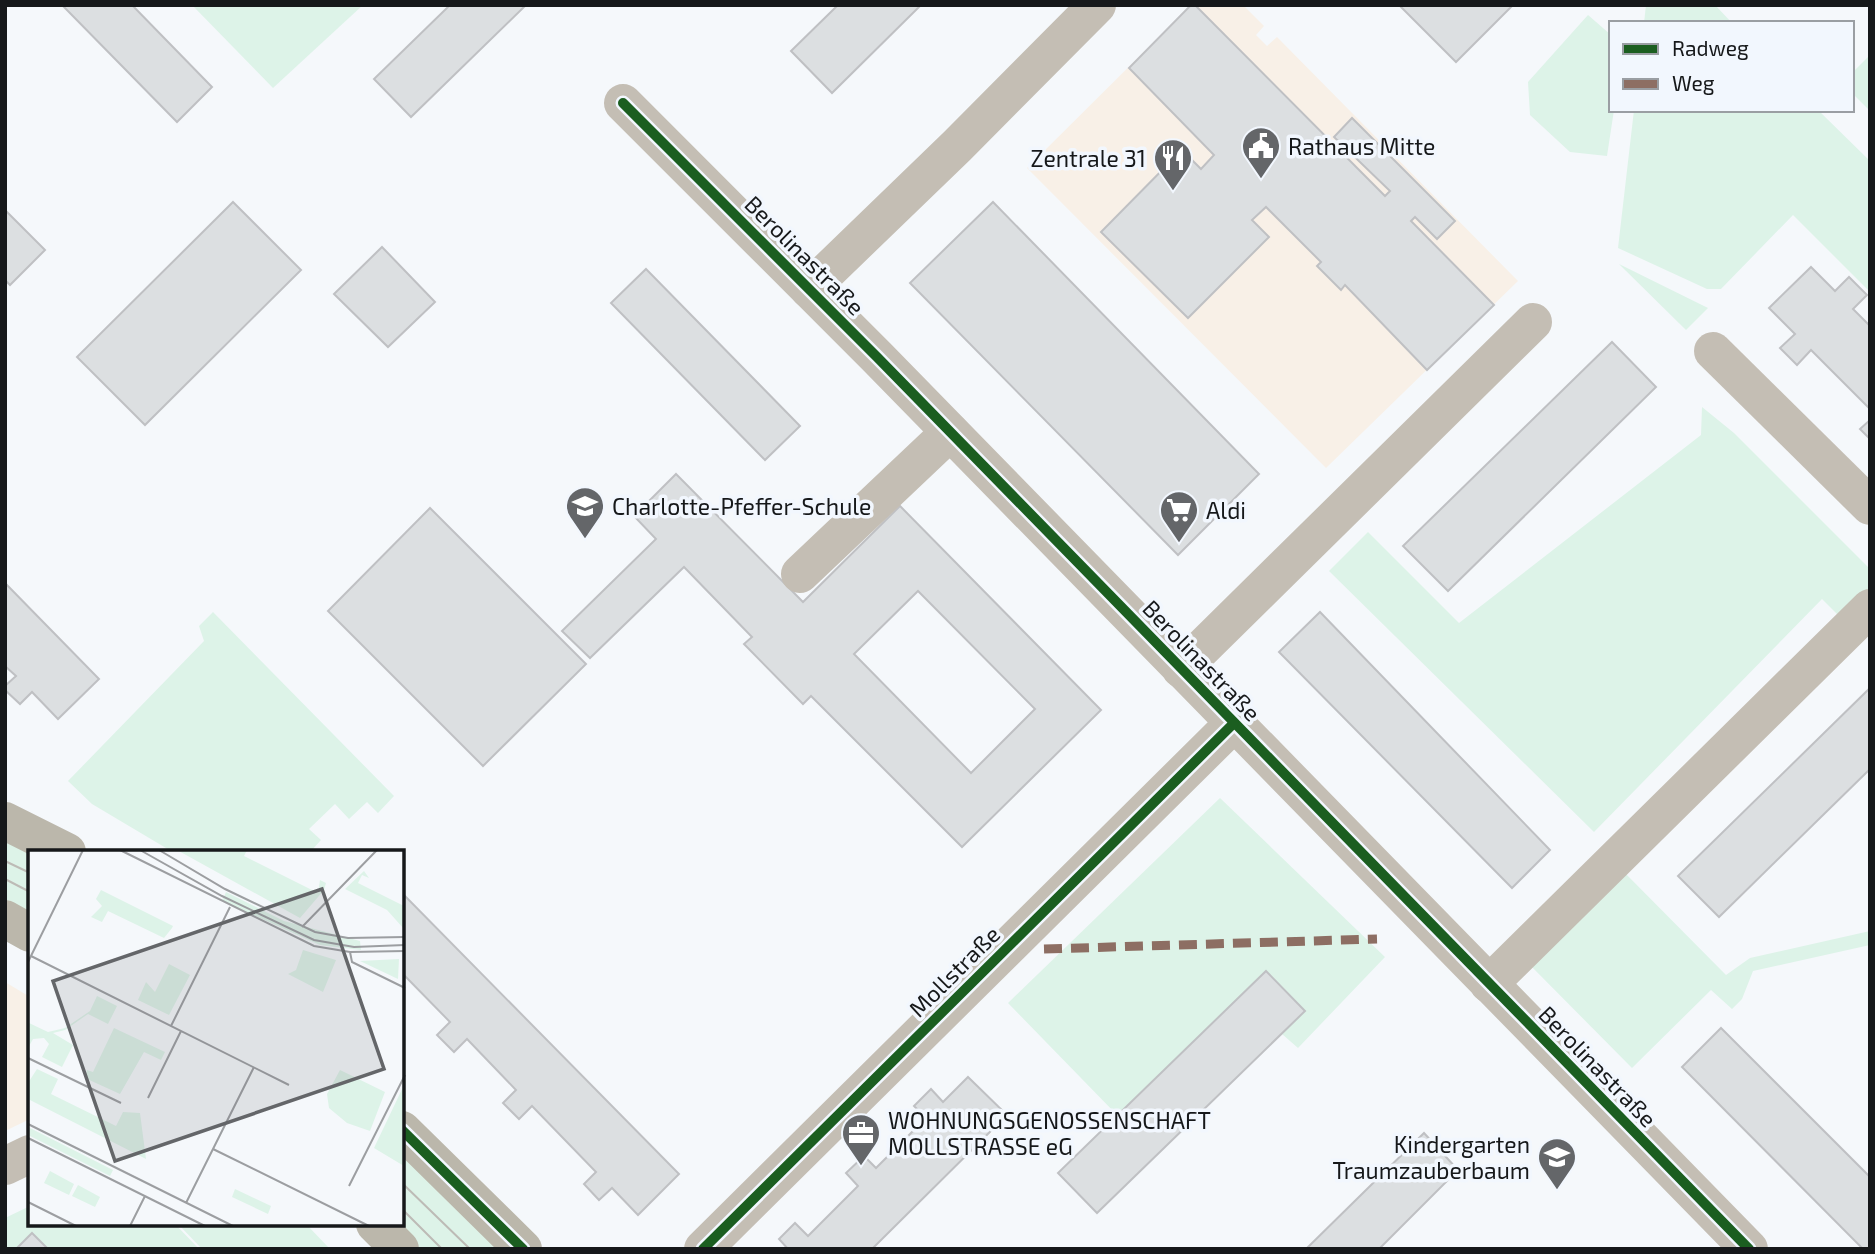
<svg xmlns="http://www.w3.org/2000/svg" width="1875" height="1254" font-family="'Exo 2',sans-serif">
<rect width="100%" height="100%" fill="#f5f8fb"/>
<g fill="#f8f0e7">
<polygon points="1191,5 1243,5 1264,26 1256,35 1267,46 1277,37 1518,281 1326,468 1027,168"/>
<polygon points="5,982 30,997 30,1119 5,1131"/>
</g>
<g fill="#ddf3e8">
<polygon points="192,5 363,5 273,88"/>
<polygon points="1646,5 1715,5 1732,23 1644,23"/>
<polygon points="1588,15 1611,35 1611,110 1614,110 1607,156 1570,152 1530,115 1528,82"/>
<polygon points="1870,55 1870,111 1852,93 1852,73"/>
<polygon points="1634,110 1818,110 1870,161 1870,292 1793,215 1721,289 1707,289 1618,248"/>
<polygon points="1619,264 1708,308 1686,330"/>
<polygon points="1702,407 1734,433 1870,569 1870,603 1850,627 1822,599 1594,832 1329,571 1368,532 1459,623 1701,435"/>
<polygon points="213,612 394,796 378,813 367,802 349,819 335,804 309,829 321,840 311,851 171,851 92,804 68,781 204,641 199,626"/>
<polygon points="1220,798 1385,957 1298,1048 1282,1034 1266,972 1117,1115 1008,1003"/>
<polygon points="5,840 30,852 30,914 5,902"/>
<polygon points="1621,869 1726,975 1750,958 1870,931 1870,945 1753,971 1742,999 1732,1009 1711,990 1632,1068 1527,962"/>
<polygon points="403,1152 500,1249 419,1249 395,1224 402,1224"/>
<polygon points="30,1206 30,1224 175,1224 199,1249 48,1249 32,1233 16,1249 5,1249 5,1218"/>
<polygon points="178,1224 306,1224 330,1249 202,1249"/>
</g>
<g fill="#dcdfe1" stroke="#bfc0c3" stroke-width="2" fill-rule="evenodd">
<polygon points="62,5 132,5 212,87 177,122"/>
<polygon points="450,5 526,5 411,117 374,79"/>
<polygon points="838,5 921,5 832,93 791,51"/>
<polygon points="1191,5 1195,5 1385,196 1390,191 1334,137 1352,118 1455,221 1437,239 1415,217 1411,221 1494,305 1427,370 1345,285 1341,290 1317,266 1321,262 1266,207 1252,220 1269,237 1188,318 1101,232 1182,150 1201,169 1214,155 1129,68"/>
<polygon points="1399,5 1513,5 1456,62"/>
<polygon points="233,202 301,270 145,425 77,357"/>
<polygon points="993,202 1259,474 1178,555 910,283"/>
<polygon points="5,210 45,250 10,285 5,280"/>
<polygon points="382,247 435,302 388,347 334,294"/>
<polygon points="1811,267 1835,291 1849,277 1867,295 1853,309 1870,326 1870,409 1811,350 1797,365 1780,348 1795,334 1769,308"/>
<polygon points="646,269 800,426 765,460 611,303"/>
<polygon points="1612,342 1656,387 1448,591 1403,546"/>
<polygon points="1870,420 1870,439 1860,429"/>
<path d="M676 474 803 602 900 506 1101 710 962 847 811 696 803 704 744 644 752 637 684 567 590 658 562 631 656 539 634 516ZM918 591 1035 709 971 773 854 654Z"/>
<polygon points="430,508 586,664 483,766 328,611"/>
<polygon points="5,583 99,679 58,719 32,692 20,704 5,690 5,686 16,676 5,666"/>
<polygon points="1320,612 1550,850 1512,888 1279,652"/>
<polygon points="1870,688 1870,769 1719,917 1678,876"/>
<polygon points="402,893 679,1174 638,1215 612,1188 599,1200 584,1184 596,1172 532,1106 519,1119 503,1103 516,1090 467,1039 454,1052 437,1035 450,1022 402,973"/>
<polygon points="1266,971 1305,1011 1097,1213 1058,1173"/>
<polygon points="1721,1028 1870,1177 1870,1249 1863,1249 1682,1067"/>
<polygon points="968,1077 1007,1115 872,1249 788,1249 779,1239 795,1223 808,1236 858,1186 846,1173 864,1156 876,1168 926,1118 914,1106 931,1089 943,1102"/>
<polygon points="1424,1133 1458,1170 1379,1249 1306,1249"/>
<polygon points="32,1233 48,1249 16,1249"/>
</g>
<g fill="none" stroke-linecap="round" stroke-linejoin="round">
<g stroke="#c4beb4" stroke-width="38">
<polyline points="623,103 877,357 1749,1249"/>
<polyline points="809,289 957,146 1097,5"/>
<polyline points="1713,351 1870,506"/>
<polyline points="800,574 950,432"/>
<polyline points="1181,669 1533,322"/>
<polyline points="1489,984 1870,608"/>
<polyline points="5,1166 30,1154"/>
<polyline points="703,1249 1234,723"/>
</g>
<g stroke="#bbb7ab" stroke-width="38">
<polyline points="5,821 67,852"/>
<polyline points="5,919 30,933"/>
<polyline points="402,1130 523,1249"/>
<polyline points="375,1224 400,1249"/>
</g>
<g stroke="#bdbbb6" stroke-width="2">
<polyline points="5,861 30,873"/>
<polyline points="5,879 30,892"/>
<polyline points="402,1183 470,1249"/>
<polyline points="402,1209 442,1249"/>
</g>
<polyline stroke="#8d6e63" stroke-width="9" stroke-dasharray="18 9" stroke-linecap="butt" points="1044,949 1377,939"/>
<defs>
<g id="cycleway">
<polyline points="623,103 877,357 1749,1249"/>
<polyline points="402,1130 523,1249"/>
<polyline points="703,1249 1234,723"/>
</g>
</defs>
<use href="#cycleway" stroke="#f2f7fe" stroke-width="15"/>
<use href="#cycleway" stroke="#1b5e20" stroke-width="10"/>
</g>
<defs>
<symbol id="civic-pin" viewBox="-11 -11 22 30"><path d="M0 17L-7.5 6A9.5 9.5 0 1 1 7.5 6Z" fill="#646669" stroke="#f2f7fe"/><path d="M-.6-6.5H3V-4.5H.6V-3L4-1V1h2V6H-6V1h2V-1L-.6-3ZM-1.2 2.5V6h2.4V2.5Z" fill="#fff"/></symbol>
<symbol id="restaurant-pin" viewBox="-11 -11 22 30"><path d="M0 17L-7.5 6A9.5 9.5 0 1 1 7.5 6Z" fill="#646669" stroke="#f2f7fe"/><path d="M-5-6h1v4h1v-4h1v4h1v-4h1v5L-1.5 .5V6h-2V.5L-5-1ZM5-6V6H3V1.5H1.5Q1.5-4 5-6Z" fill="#fff"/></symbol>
<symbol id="school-pin" viewBox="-11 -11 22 30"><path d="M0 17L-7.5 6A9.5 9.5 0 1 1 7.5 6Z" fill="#646669" stroke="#f2f7fe"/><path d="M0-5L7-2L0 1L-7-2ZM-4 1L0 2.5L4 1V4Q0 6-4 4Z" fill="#fff"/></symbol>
<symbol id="supermarket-pin" viewBox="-11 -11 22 30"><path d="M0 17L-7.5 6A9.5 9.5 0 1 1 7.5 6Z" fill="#646669" stroke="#f2f7fe"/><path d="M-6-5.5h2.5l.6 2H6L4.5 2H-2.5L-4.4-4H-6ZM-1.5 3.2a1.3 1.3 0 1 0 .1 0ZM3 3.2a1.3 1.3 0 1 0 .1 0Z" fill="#fff"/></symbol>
<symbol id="office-pin" viewBox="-11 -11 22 30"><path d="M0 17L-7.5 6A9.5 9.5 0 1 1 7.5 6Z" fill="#646669" stroke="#f2f7fe"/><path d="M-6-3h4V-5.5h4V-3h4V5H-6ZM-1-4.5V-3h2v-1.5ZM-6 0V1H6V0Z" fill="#fff"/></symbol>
</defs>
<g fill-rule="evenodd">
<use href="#civic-pin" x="1239" y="124" width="44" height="60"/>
<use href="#restaurant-pin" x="1151" y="136" width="44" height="60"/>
<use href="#school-pin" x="563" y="484" width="44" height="60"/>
<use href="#supermarket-pin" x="1157" y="488" width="44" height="60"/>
<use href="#office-pin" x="839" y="1111" width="44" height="60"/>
<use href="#school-pin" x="1535" y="1135" width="44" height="60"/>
</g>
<g text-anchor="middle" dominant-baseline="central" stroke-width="7" stroke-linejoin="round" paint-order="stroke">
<g font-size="23" fill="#16181a" stroke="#f2f7fe" text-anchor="start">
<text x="1288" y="146">Rathaus Mitte</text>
<text x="1146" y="158" text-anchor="end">Zentrale 31</text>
<text x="612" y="506">Charlotte-Pfeffer-Schule</text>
<text x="1206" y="510">Aldi</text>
<text x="888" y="1120">WOHNUNGSGENOSSENSCHAFT<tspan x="888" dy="26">MOLLSTRASSE eG</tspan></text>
<text x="1530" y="1144" text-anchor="end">Kindergarten<tspan x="1530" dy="26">Traumzauberbaum</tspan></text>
</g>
<g font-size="23" fill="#16181a" stroke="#f2f7fe">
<text transform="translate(805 255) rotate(45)">Berolinastraße</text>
<text transform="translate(1202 660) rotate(46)">Berolinastraße</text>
<text transform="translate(954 971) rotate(-45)">Mollstraße</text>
<text transform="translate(1598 1066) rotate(46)">Berolinastraße</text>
</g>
</g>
<g transform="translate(28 850)">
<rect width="376" height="376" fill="#f5f8fb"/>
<path d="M149 0H219L216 6 290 43 292 30 298 33 296 40 272 68ZM336 21 341 28 334 25 330 33 376 56V79L359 60 317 39ZM73 40 145 76 144 78 136 88 80 61 74 72 63 67 74 56 68 49ZM198 42 256 71 332 91 333 100 292 95 194 51ZM275 100 308 110 295 142 260 124 268 120ZM371 109 370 129 332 111ZM141 114 162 125 141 165 110 150 118 132 127 142ZM69 146 89 156 80 174 60 164 37 180 25 183 45 195 34 217 14 207 21 194 16 188 5 189 0 198 1 173 20 182 37 178 62 161ZM86 178 137 202 133 210 116 202 92 244 57 228 59 220 65 222ZM9 219 30 229 23 244 88 276 95 262 112 263 118 309 0 249V233ZM312 220 357 242 342 281 319 273 301 258 299 244ZM376 235V316L346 298ZM0 277 85 320 82 326 0 285ZM22 321 46 334 41 345 16 333ZM50 335 72 347 67 357 44 346ZM207 339 243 356 240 364 204 347Z" fill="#ddf3e8"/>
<path fill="none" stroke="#9c9ea1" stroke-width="2" d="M92 0 286 96 322 102 377 101M112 0 194 46 286 90 326 97 377 95M131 0 197 39 287 82 320 88 377 87M274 77 349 0M322 102 324 112 377 138M3 106 261 235M0 112 55 0M143 176 202 57M0 208 93 253M120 248 153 181M0 274 205 376M0 288 177 376M185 299 341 376M321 336 377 225M0 352 48 376M158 353 226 217M102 376 117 346"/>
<path fill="#646669" fill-opacity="0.15" stroke="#646669" stroke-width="3.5" d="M294 39 356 219 87 311 25 131Z"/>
<rect width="376" height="376" fill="none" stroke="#16181a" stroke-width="3.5"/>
</g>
<rect width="1875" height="1254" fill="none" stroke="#16181a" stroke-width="14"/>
<rect x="1609" y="21" width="245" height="91" fill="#f2f7fe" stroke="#9a9ea3" stroke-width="2"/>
<rect x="1623" y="44" width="35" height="10" fill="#1b5e20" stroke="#9a9ea3" stroke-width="2"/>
<text x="1672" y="56" font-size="21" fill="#16181a">Radweg</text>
<rect x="1623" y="79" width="35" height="10" fill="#8d6e63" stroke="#9a9ea3" stroke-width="2"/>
<text x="1672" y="91" font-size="21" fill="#16181a">Weg</text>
</svg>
